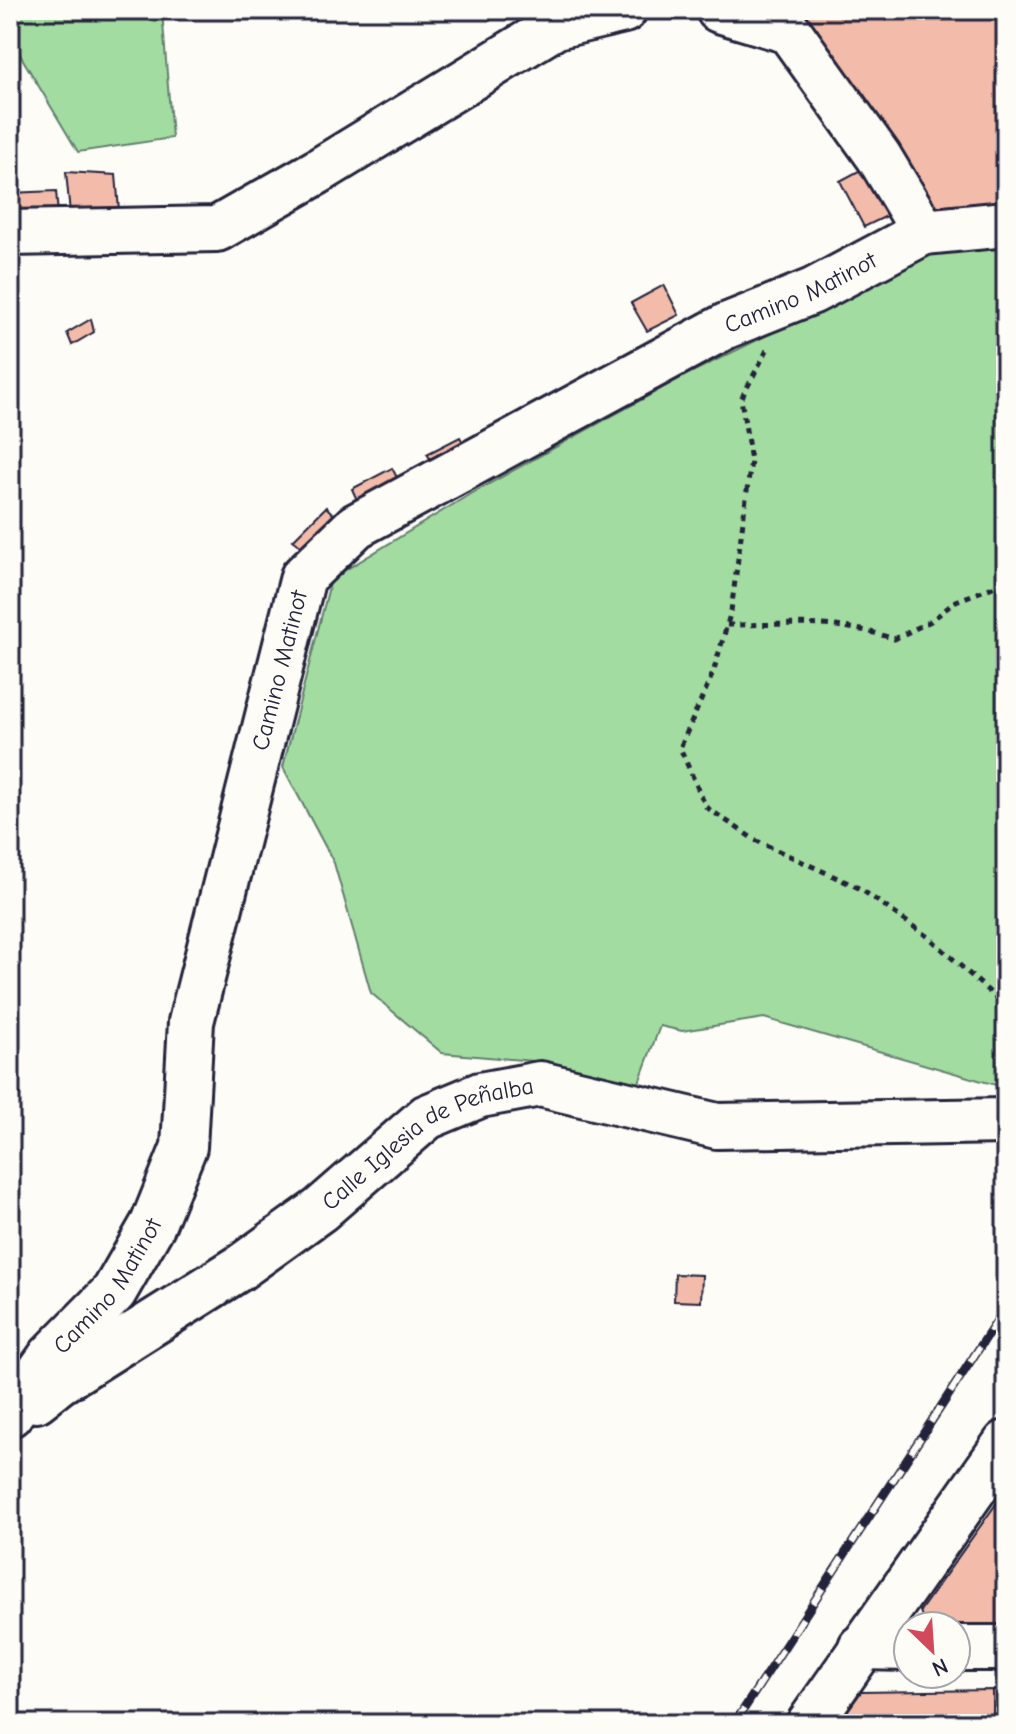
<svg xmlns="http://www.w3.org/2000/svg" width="1016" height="1734" font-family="'Comic Neue',sans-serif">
<rect width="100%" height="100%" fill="#fdfcf7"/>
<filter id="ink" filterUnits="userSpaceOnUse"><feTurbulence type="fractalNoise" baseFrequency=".0125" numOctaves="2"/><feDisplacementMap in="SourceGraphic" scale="16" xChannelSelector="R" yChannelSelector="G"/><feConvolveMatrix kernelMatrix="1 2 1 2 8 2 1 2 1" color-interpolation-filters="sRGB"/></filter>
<g filter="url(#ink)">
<g fill="#a3dca1" stroke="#627f6e" stroke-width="2">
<polygon points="10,10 162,10 172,138 78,152 10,38"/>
<polygon points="1006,240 1006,1088 764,1018 682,1031 660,1026 638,1085 545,1062 442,1053 371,993 334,863 283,767 331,579 467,496 686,375 847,296 923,247"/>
</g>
<g fill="#f3bbaa" stroke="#22223b" stroke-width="2">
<polygon points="778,10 1006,10 1006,214 924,209"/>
<polygon points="868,166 893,213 864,227 840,181"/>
<polygon points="66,172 116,175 119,210 70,213"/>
<polygon points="56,191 58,214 10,216 10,193"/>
<polygon points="664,285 679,315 647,331 631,303"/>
<polygon points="91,319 94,332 72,345 67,333"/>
<polygon points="460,437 469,453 437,469 427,454"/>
<polygon points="392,468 403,489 361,509 352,489"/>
<polygon points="326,507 339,520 308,552 293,540"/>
<polygon points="675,1274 702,1275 701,1302 674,1301"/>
<polygon points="1006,1490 1006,1628 925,1626 920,1611"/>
<rect x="993" y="1690" width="13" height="34"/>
<polygon points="993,1690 993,1724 838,1724 861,1692"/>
</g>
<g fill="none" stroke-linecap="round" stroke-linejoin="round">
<defs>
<g id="minor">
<polyline points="719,10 789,31 879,157 924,232"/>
<polyline points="10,233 217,229 317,172 556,26 624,10"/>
<path id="s1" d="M36 1400 59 1382 238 1269 320 1210 427 1117 480 1095 540 1084 717 1126 1006 1121"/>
<path id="s2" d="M10 1414 51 1356 114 1292 153 1224 184 1147 191 1022 303 577 356 526 726 326 813 291 924 232 1006 224"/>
<polyline points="861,1647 908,1648"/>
<polyline points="956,1648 1006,1648"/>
<polyline points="809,1724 1006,1443"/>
</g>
</defs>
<use href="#minor" stroke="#22223b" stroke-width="50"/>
<g stroke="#22223b" stroke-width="5" stroke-dasharray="6 6" stroke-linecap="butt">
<polyline points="767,350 741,399 751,461 731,611 713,673 680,748 706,807 755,840 859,888 931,939 1006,1007"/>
<path d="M727 625C786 625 838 619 894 639L931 621 956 601 1006 582"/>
</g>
<use href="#minor" stroke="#fdfcf7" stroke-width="44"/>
<defs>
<polyline id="rail" points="734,1724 1006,1307"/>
</defs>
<use href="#rail" stroke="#22223b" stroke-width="9"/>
<use href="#rail" stroke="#fdfcf7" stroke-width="6" stroke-dasharray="18" stroke-linecap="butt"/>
</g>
</g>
<g text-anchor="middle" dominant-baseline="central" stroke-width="6" stroke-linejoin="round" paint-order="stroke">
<g font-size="24" fill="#22223b" stroke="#fdfcf7">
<text stroke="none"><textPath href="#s2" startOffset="1482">Camino Matinot</textPath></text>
<text stroke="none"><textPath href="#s2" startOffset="810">Camino Matinot</textPath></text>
<text stroke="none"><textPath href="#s1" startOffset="472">Calle Iglesia de Peñalba</textPath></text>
<text stroke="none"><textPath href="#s2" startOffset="162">Camino Matinot</textPath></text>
</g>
</g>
<rect width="1016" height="1734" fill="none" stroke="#fdfcf7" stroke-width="40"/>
<rect x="20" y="20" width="976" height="1694" fill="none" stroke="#22223b" stroke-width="3" filter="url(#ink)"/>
<g transform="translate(932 1650) rotate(155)"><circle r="38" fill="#fdfcf7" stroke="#a5a5ac" stroke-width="2"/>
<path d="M0-6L14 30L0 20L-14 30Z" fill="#d1495b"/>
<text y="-12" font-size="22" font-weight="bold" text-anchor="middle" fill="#22223b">N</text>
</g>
</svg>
